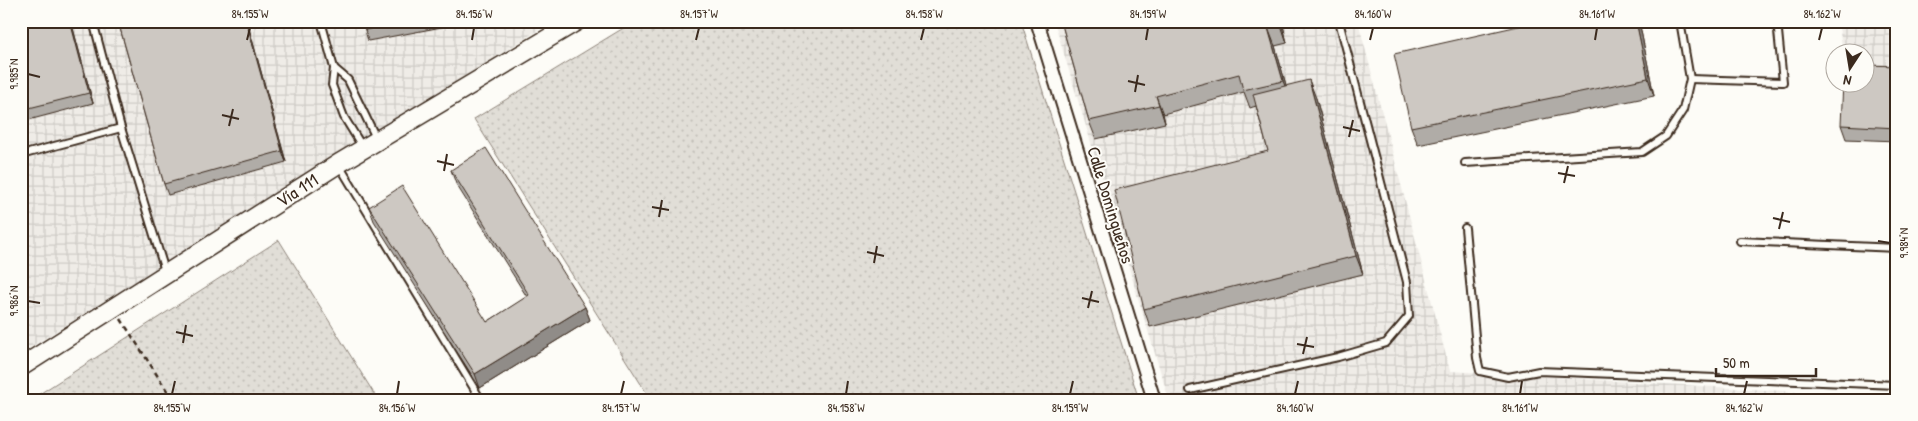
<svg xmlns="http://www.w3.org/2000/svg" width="1918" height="421" font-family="'Patrick Hand',sans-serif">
<defs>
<pattern id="industrial-grid" width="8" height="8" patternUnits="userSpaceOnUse" patternTransform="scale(1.25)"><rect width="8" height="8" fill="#efece7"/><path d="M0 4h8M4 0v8" fill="none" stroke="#cecbc6"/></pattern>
<pattern id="grass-dots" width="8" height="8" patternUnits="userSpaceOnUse" patternTransform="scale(1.25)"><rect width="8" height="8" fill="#e1ded7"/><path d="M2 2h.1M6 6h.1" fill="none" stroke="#c2bfb8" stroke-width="1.8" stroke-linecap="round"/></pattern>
</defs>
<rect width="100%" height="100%" fill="#fdfcf7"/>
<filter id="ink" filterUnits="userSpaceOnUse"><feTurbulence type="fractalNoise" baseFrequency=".02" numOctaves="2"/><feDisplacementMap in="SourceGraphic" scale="10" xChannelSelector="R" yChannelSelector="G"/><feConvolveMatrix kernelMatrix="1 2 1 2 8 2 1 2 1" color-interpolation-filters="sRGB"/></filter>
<g filter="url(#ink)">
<g fill="url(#industrial-grid)">
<polygon points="21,21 553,21 21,353"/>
<polygon points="1054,21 1358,21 1450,371 1897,398 1897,400 1169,400"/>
<polygon points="1838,21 1897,21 1897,68 1866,67 1866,52 1843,52"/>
</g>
<g fill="url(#grass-dots)" stroke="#8e847a">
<polygon points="635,21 1021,21 1139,400 651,400 474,119"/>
<polygon points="279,240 378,400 30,400"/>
</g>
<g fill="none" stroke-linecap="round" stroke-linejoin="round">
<defs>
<g id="service">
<polyline points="93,21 121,128 165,271"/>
<polyline points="321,21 334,68 348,80 377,140"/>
<polyline points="1453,22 1454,21"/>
<polyline points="334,68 332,85 344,117 363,148"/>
<polyline points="1690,79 1783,82 1777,21"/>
<polyline points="21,155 121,128"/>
<polyline points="1465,163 1642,152 1666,136 1683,110 1690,79 1680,21"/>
<polyline points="339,165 481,400"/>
<polyline points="1465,228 1477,358 1480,371 1508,377 1539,371 1897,385"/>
<polyline points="1740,241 1897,248"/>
<polyline points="1190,390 1338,357 1386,343 1409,316 1407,282 1339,21"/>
</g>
<polyline id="minor" points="1037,21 1154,400"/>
<polyline id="secondary" points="21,367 338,164 577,21"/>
</defs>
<use href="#service" stroke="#3b2a1e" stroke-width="10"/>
<use href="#minor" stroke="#3b2a1e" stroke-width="16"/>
<use href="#secondary" stroke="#3b2a1e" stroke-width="21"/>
<polyline stroke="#3b2a1e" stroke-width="2.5" stroke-dasharray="5 4" stroke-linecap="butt" points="121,319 173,400"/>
<use href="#service" stroke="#fdfcf7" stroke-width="6"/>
<use href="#minor" stroke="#fdfcf7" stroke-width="12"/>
<use href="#secondary" stroke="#fdfcf7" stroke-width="18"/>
</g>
<g fill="#b0aca7" stroke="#3b2a1e">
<polygon points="21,21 71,21 93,103 21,122"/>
<polygon points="118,21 247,21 286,162 168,195 164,184"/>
<polygon points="363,21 462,21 463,23 368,41 365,30"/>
<polygon points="1061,21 1282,21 1287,43 1275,46 1286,85 1316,98 1363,274 1150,327 1144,309 1268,151 1256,106 1250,108 1244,92 1163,114 1165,123 1096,139 1089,121"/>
<polygon points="1541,21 1639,21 1654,96 1418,145 1411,127"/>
<polygon points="1897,66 1897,141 1846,139 1841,125"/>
<polygon points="451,170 585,307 590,320 480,388 374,221 369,207 487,322 527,297 456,184"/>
</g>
<g fill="#908c88" stroke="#3b2a1e">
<polygon points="70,21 71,21 93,103 89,93"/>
<polygon points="246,21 247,21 286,162 282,151"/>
<polygon points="1280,21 1282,21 1287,43 1281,25"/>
<polygon points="1636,21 1639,21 1654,96 1648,78"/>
<polygon points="1268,28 1275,46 1290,99 1283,81"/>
<polygon points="1309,80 1316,98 1363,274 1356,256"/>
<polygon points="1156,96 1163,114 1165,123"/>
<polygon points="585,307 590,320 480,388 475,374"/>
</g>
<g fill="#cdc8c2" stroke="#3b2a1e">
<polygon points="21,21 70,21 89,93 21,110"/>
<polygon points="118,21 246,21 282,151 164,184"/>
<polygon points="363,21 410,21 365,30"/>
<polygon points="1061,21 1280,21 1281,25 1268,28 1283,81 1243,90 1239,74 1156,96 1159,105 1089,121"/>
<polygon points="1541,21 1636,21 1648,78 1411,127 1394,54"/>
<polygon points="1866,65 1897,66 1897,128 1841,125 1843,82 1866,82"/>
<polygon points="1309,80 1356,256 1144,309 1114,190 1268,151 1253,94"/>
<polygon points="486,148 585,307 475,374 369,207 402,186 487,322 529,295 451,170"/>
</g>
</g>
<path fill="none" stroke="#3b2a1e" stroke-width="2" d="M247 40 250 28M472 40 474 28M696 40 699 28M921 40 924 28M1146 40 1148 28M1370 40 1373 28M1595 40 1597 28M1819 40 1822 28M28 74 40 77M1128 81 1145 85M1135 92 1138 75M222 115 239 119M229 126 233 109M1343 127 1360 131M1349 137 1353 120M437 161 454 165M444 171 447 154M1558 173 1575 176M1564 183 1568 166M652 207 669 210M659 217 662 200M1773 218 1790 222M1779 229 1783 212M1878 241 1890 243M867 252 884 256M874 263 877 246M1082 298 1099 302M28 301 40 303M1088 308 1092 291M176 332 193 336M183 343 186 325M1297 344 1314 347M1303 354 1307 337M172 394 175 381M397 394 399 381M621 394 624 381M846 394 848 381M1070 394 1073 381M1295 394 1298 381M1520 394 1522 381M1744 394 1747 381"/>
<g text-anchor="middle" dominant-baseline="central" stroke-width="4" stroke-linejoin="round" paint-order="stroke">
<g font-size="18" fill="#3b2a1e" stroke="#fdfcf7">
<text transform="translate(297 190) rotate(-33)">Vía 111</text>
<text transform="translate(1111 205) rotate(73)">Calle Domingueños</text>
</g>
</g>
<rect width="1918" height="421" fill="none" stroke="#fdfcf7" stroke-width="55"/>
<g transform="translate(1850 68) rotate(192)"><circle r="24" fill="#fdfcf7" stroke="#afa8a0"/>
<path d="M0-4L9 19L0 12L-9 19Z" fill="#3b2a1e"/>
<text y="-8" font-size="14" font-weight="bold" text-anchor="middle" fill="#3b2a1e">N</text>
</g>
<path d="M1716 368v8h100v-8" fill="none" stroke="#3b2a1e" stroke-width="2.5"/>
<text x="1723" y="368" font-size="15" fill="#3b2a1e" stroke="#fdfcf7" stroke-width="4" paint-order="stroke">50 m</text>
<rect x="28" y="28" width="1862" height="366" fill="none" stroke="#3b2a1e" stroke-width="2"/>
<g font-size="12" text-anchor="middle" fill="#3b2a1e">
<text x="250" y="18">84.155°W</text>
<text x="474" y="18">84.156°W</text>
<text x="699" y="18">84.157°W</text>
<text x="924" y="18">84.158°W</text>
<text x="1148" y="18">84.159°W</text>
<text x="1373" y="18">84.160°W</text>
<text x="1597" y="18">84.161°W</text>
<text x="1822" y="18">84.162°W</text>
<text transform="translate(14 74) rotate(-90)" y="4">9.985°N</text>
<text transform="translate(1904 243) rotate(-90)" y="4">9.984°N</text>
<text transform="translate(14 301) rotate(-90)" y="4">9.986°N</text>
<text x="172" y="412">84.155°W</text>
<text x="397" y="412">84.156°W</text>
<text x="621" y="412">84.157°W</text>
<text x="846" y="412">84.158°W</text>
<text x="1070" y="412">84.159°W</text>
<text x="1295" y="412">84.160°W</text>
<text x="1520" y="412">84.161°W</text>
<text x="1744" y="412">84.162°W</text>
</g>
</svg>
